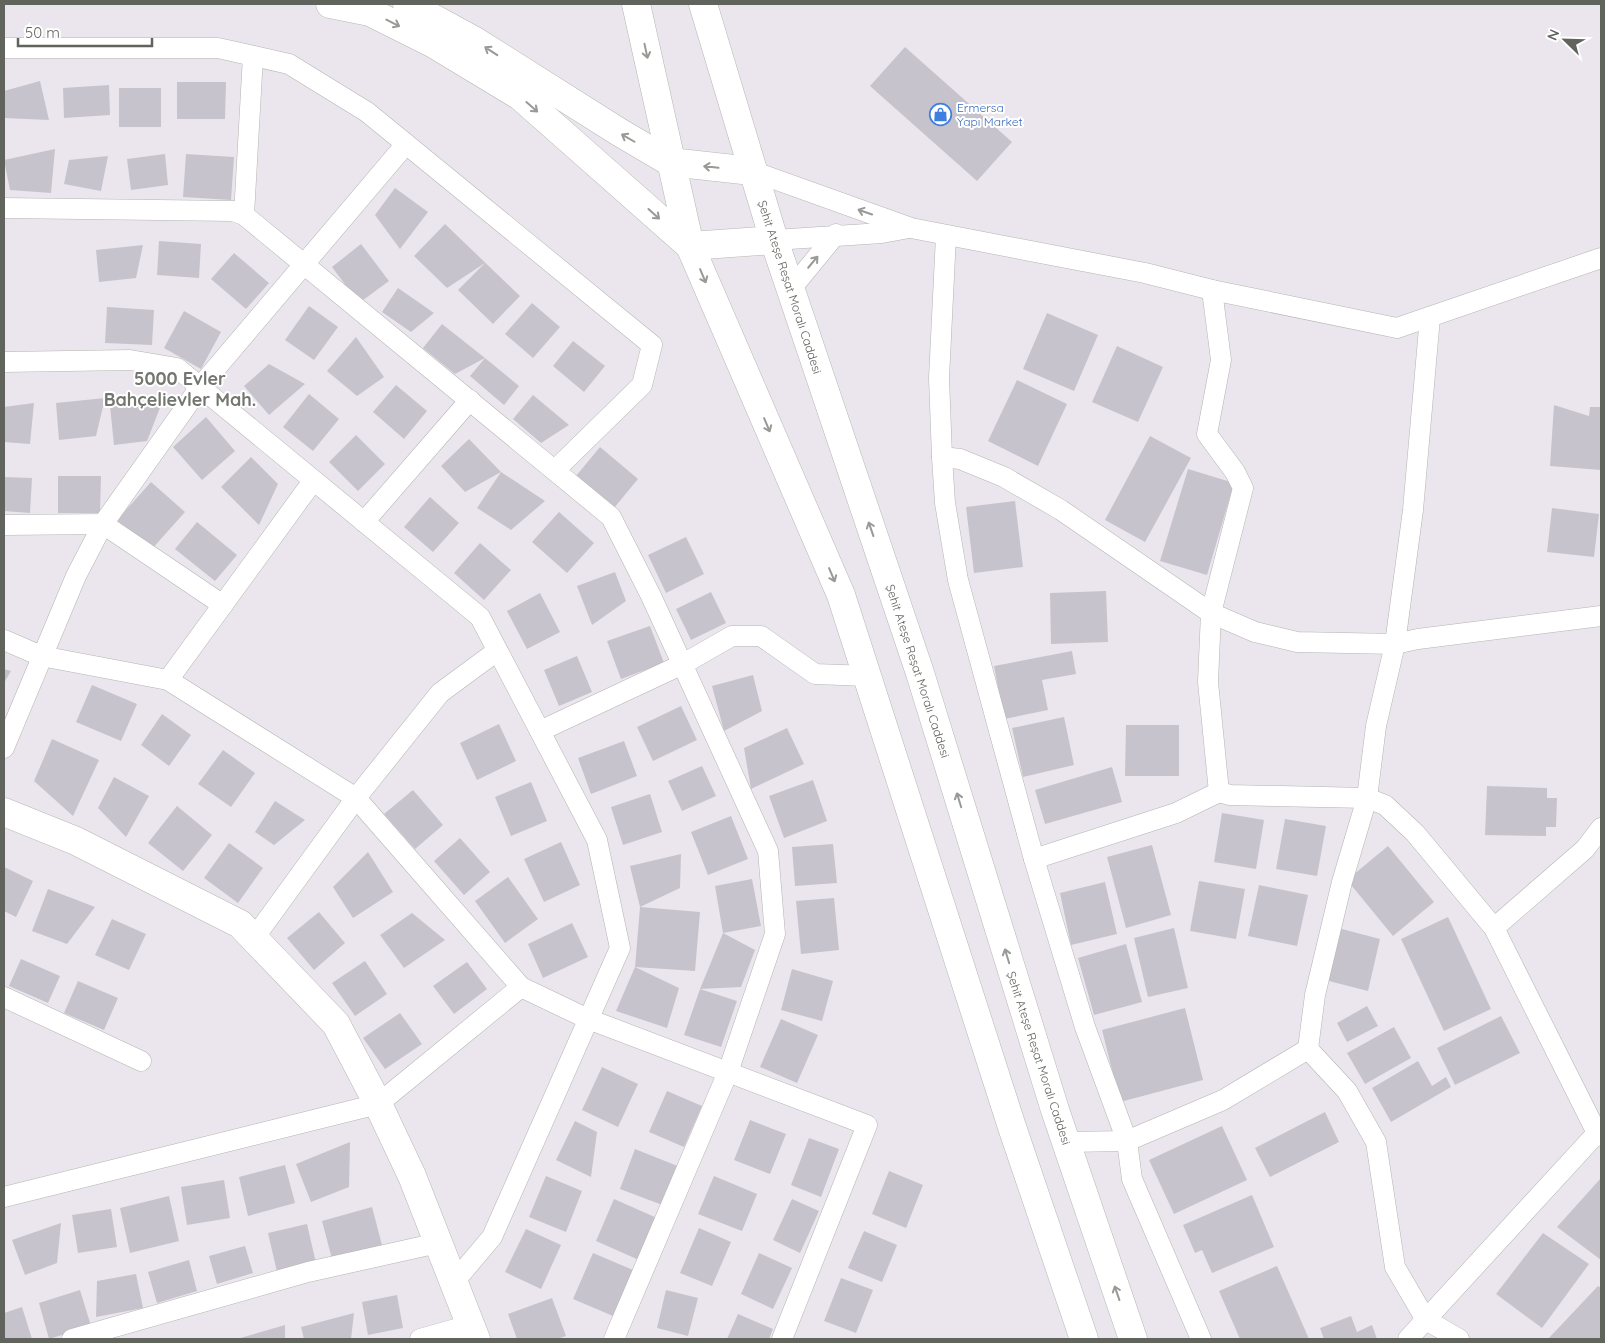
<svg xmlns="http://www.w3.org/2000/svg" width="1605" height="1343" font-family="Quicksand,sans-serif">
<rect width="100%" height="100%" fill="#ebe5ee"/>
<g fill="#c7c3cc">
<polygon points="905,47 1012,142 977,181 870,86"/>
<polygon points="40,81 49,120 4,118 4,91"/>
<polygon points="177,82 226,82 225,119 177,119"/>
<polygon points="109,85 110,115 64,118 63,88"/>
<rect x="119" y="88" width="42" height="39"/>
<polygon points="55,149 51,193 10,190 4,160"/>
<polygon points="165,154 168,185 131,190 127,159"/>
<polygon points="186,154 234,157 231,200 183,197"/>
<polygon points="108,156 101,191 64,184 69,160"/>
<polygon points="395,188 428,212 400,249 375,215"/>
<polygon points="445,224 520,296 493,324 458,290 485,263 447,288 414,256"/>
<polygon points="159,241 201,244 199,278 157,275"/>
<polygon points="361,244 389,281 359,303 332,267"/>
<polygon points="143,245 136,278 99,282 96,250"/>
<polygon points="234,253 269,283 246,309 211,279"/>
<polygon points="398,288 434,313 411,332 382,312"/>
<polygon points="532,303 560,327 533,358 505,334"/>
<polygon points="309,306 338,327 314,360 285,340"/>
<polygon points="107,307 154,310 152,345 105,343"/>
<polygon points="184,311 221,332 201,369 164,348"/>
<polygon points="1047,313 1098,335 1074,391 1023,369"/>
<polygon points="442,324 485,358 455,374 423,348"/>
<polygon points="356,337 384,377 357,396 327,371"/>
<polygon points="573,341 605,366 584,392 553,366"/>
<polygon points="1117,346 1163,367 1138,422 1092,402"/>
<polygon points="485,358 519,386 504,405 470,376"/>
<polygon points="269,364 305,384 269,415 244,386"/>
<polygon points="1017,380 1067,404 1038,466 988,441"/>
<polygon points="396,385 427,411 404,439 373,412"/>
<polygon points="309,394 339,419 313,451 283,427"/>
<polygon points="533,395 569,425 541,443 513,419"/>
<polygon points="105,398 96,436 59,440 56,403"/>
<polygon points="163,400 147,441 114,445 110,406"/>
<polygon points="34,403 30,444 4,442 4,407"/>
<polygon points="1554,405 1589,416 1590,407 1601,407 1601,470 1550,466"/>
<polygon points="206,417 235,451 202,480 173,447"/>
<polygon points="356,435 385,464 358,491 329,462"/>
<polygon points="1150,436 1191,458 1145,542 1105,520"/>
<polygon points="469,439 501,472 545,501 511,530 477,508 501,472 465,492 441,466"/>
<polygon points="600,447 638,479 614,508 576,476"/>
<polygon points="251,457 278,484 259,525 221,487"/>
<polygon points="1188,469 1234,483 1207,575 1160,561"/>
<polygon points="58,476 101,476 100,513 58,513"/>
<polygon points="4,477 32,478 30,513 4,511"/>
<polygon points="151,482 185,512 151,550 117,520"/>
<polygon points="430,497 459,523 433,552 404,527"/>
<polygon points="1015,501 1023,567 974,573 966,507"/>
<polygon points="1552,508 1599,514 1594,557 1547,552"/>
<polygon points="559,512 594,543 567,573 532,542"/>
<polygon points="197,522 237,555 215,581 175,549"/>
<polygon points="686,537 704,574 666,593 648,555"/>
<polygon points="480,543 511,570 484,600 454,573"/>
<polygon points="615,572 626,601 592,625 577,586"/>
<polygon points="1106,591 1108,642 1051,644 1050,593"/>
<polygon points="711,592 726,623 691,640 676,609"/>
<polygon points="540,593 560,632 527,649 507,611"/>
<polygon points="650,626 664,663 621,679 607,641"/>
<polygon points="1072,651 1076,674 1042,680 1048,710 1004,719 994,666"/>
<polygon points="577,656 592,692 559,706 544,670"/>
<polygon points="4,669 11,671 4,683"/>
<polygon points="753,675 762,711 724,731 712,686"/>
<polygon points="92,685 137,704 121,741 76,722"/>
<polygon points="681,706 697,740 653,761 637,727"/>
<polygon points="162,714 191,735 169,766 141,745"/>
<polygon points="1064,717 1074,765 1023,777 1012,728"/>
<polygon points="499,724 516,761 477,780 460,743"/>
<polygon points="1126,725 1179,725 1179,776 1125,776"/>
<polygon points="787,728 804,764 751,789 744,748"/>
<polygon points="52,739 99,760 73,816 34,781"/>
<polygon points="624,741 637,776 591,794 578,758"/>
<polygon points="223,750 255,773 231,807 198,784"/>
<polygon points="702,766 716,796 682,811 668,781"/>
<polygon points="1112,767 1122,802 1045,824 1035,790"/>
<polygon points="114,777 149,796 126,837 98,808"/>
<polygon points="813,780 827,821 784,838 769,796"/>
<polygon points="531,782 547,821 511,836 495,797"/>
<polygon points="1487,786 1547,788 1547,798 1557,798 1556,827 1546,827 1546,836 1485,835"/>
<polygon points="413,790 443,825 415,849 384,814"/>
<polygon points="650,794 662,832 623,845 611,807"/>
<polygon points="275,801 305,820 274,845 255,832"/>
<polygon points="177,806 212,835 183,871 148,843"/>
<polygon points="1222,813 1264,820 1256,869 1214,862"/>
<polygon points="731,816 748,859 708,875 691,832"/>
<polygon points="1285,819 1326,826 1317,876 1276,869"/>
<polygon points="460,838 490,872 464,895 434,861"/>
<polygon points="561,842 580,885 544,902 524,859"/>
<polygon points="229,843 263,868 238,903 204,878"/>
<polygon points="833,844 837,883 795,886 792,847"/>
<polygon points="1152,845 1171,915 1126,928 1107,857"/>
<polygon points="1388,846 1434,902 1393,936 1347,880"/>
<polygon points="368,852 393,892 353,918 333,887"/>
<polygon points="681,854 680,888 640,907 700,912 695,971 635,967 679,988 667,1028 616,1011 635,967 640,907 630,866"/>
<polygon points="4,867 33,881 16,917 4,911"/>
<polygon points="508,877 538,919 505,943 475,901"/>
<polygon points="752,879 761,926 723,933 755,950 741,987 700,989 723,933 715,886"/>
<polygon points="1199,881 1245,889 1236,939 1190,931"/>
<polygon points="1105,882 1117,934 1071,945 1060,893"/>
<polygon points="1259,885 1308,895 1297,946 1248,936"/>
<polygon points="48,889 95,907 67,944 32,931"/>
<polygon points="834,898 839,950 801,954 796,901"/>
<polygon points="319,912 345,943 314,970 287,938"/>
<polygon points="412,913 445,940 404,968 380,935"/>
<polygon points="1448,917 1491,1009 1444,1031 1401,939"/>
<polygon points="112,919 146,934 129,970 95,955"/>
<polygon points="572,923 588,957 543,978 528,944"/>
<polygon points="1174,928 1188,988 1148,997 1134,938"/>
<polygon points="1338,928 1380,939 1368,991 1325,980"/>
<polygon points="1126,944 1142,1002 1094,1015 1078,958"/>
<polygon points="21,959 60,976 48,1003 9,986"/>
<polygon points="365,961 387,994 355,1016 332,983"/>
<polygon points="467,962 487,989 454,1014 433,986"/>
<polygon points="792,969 833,981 822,1021 781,1010"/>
<polygon points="78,981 118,998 104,1030 64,1013"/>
<polygon points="700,989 737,1001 721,1047 684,1035"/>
<polygon points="1367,1006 1378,1026 1347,1042 1337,1023"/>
<polygon points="1185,1008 1203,1080 1120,1102 1102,1030"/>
<polygon points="400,1013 422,1044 385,1069 363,1038"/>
<polygon points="1501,1016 1520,1053 1455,1085 1437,1048"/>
<polygon points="781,1019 818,1035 797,1083 760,1067"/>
<polygon points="1394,1027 1411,1058 1365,1084 1347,1053"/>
<polygon points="1418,1061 1432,1086 1446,1077 1451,1087 1391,1122 1372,1088"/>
<polygon points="602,1067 638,1084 618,1127 582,1110"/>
<polygon points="667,1091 702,1106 684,1147 649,1132"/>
<polygon points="1325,1112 1339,1142 1270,1177 1255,1148"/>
<polygon points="750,1120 786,1134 770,1174 734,1160"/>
<polygon points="575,1121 597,1132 591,1177 556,1160"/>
<polygon points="1222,1126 1247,1180 1174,1214 1149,1160"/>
<polygon points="809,1138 839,1149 821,1197 791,1185"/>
<polygon points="350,1142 349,1187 311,1202 296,1164"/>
<polygon points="635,1149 680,1167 665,1206 620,1189"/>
<polygon points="285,1165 295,1203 248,1216 239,1177"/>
<polygon points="889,1171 923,1185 906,1228 872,1214"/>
<polygon points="546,1176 582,1191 566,1232 529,1217"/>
<polygon points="714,1176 757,1194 742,1231 698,1214"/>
<polygon points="1601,1178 1601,1260 1557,1227"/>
<polygon points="224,1180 230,1218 187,1225 181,1187"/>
<polygon points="1252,1195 1274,1247 1212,1273 1202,1250 1195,1253 1183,1225"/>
<polygon points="169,1196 179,1241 130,1253 120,1208"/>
<polygon points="614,1199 657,1218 639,1260 596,1241"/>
<polygon points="792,1199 819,1211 800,1253 773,1240"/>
<polygon points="372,1207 382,1245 332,1259 322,1221"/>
<polygon points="111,1209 117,1247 78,1253 72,1215"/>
<polygon points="61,1223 57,1263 25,1275 12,1240"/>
<polygon points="307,1224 316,1263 277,1272 268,1233"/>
<polygon points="699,1228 731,1242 712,1286 680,1273"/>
<polygon points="526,1229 561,1245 541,1289 505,1272"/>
<polygon points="864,1231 897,1245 882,1282 848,1268"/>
<polygon points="1543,1233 1589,1264 1542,1328 1496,1294"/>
<polygon points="245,1246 253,1273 217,1284 209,1256"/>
<polygon points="593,1253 633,1270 613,1316 573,1299"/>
<polygon points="759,1253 792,1268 773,1309 741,1294"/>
<polygon points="189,1260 197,1291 157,1303 148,1272"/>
<polygon points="1277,1266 1309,1339 1240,1339 1219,1291"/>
<polygon points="136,1274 143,1308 96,1317 97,1281"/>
<polygon points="841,1278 873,1290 856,1333 824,1321"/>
<polygon points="1598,1286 1601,1288 1601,1339 1548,1339"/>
<polygon points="80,1290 91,1326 49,1339 39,1303"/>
<polygon points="666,1290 698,1298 688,1336 657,1328"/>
<polygon points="397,1295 403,1328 368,1335 362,1302"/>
<polygon points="552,1298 566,1336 557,1339 517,1339 508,1314"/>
<polygon points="22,1307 32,1339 4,1339 4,1313"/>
<polygon points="354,1313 351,1339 304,1339 301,1327"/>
<polygon points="738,1314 773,1329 769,1339 727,1339"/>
<polygon points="1351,1316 1357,1332 1372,1325 1377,1339 1324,1339 1320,1328"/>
<polygon points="285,1325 285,1339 237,1339"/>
</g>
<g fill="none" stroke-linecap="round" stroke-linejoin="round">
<defs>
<g id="street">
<polyline points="4,48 218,48 289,64 367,112 652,345 642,385 555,470"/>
<polyline points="752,171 911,228 1145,273 1212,290 1397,328 1601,258"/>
<polyline points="4,208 233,211 244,215 611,517 651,596 768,851 775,934 728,1072 614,1339"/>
<polyline points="244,215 253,56"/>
<polyline points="946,236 939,378 942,457 945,503 958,580 1034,859 1085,1027 1127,1141 1132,1179 1201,1339"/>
<polyline points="774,240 882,233 909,228"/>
<polyline points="791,289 836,234"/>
<polyline points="1212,290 1221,360 1207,434 1235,472 1243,488 1211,613 1208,682 1219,792"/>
<polyline points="4,362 130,360 177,368 480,617 597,840 620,948 492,1237 454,1282"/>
<polyline points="942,457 960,459 1004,477 1061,510 1211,613 1255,632 1297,642 1395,644 1418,639 1601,616"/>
<polyline points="364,522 470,400"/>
<polyline points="4,525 103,524 223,605"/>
<polyline points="4,640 41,656 168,680 356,798 521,987 588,1019 867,1125 782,1339"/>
<polyline points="168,680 313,481"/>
<polyline points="540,731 683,664 732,636 761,636 815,674 868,676"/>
<polyline points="4,748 76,576 103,524 200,387 406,144"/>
<polyline points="1034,859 1176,813 1219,792 1230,795 1367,798 1385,805 1415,833 1494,928 1597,1133 1601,1136"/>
<polyline points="1494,928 1585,849 1601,828"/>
<polyline points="254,938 356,798 440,693 497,651"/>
<polyline points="4,997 141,1061"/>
<polyline points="1308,1049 1315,995 1342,882 1367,798 1376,726 1395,644 1413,510 1430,317"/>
<polyline points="1308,1049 1347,1091 1376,1142 1395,1267 1426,1320 1459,1339"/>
<polyline points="1066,1142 1127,1141 1223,1100 1308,1049"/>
<polyline points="4,1197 378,1104 521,987"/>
<polyline points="72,1339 308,1272 438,1243"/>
<polyline points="420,1339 470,1325"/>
<polyline points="1408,1339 1597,1133"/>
</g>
<g id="secondary">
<polyline points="330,4 370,12 434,44 520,96 690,246 774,240"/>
<polyline points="407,4 475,41 619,132 670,162 752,171"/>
<polyline points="636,4 690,246 841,595 1012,1127 1084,1339"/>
<polyline points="703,4 774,240 920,673 1055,1110 1133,1339"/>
<polyline points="4,812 76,841 240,924 336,1024 378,1104 412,1176 476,1339"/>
</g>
</defs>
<use href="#street" stroke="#b3b6b0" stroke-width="21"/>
<use href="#secondary" stroke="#b5b9b1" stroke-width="29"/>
<use href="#street" stroke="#fff" stroke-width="20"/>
<use href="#secondary" stroke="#fff" stroke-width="28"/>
</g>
<defs><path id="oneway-shaft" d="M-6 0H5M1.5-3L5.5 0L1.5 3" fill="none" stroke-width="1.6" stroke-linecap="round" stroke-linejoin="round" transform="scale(1.25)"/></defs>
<g stroke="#989a96">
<use href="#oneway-shaft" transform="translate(393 23) rotate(27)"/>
<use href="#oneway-shaft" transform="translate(491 51) rotate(-147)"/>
<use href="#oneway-shaft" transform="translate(646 51) rotate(78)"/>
<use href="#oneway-shaft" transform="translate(532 107) rotate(41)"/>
<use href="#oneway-shaft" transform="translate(628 138) rotate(-150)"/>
<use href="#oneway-shaft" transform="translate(711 167) rotate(-174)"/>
<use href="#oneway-shaft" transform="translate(865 212) rotate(-161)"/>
<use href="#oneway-shaft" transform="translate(654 214) rotate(42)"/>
<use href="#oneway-shaft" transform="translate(813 262) rotate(-50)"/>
<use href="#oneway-shaft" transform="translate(703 276) rotate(67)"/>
<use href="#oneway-shaft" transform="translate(767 425) rotate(67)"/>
<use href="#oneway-shaft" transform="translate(871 529) rotate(-109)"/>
<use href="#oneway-shaft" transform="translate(832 575) rotate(67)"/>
<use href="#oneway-shaft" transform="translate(959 800) rotate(-107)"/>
<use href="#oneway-shaft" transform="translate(1007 956) rotate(-107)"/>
<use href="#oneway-shaft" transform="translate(1117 1293) rotate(-109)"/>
</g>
<defs>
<symbol id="shop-ring" viewBox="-11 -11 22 22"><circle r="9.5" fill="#fff" stroke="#3f7fe0" stroke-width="1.5"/><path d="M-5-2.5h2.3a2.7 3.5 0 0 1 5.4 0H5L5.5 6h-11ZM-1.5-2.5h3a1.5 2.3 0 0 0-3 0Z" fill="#3f7fe0"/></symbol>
</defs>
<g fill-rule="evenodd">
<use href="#shop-ring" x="928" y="102" width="25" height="25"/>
</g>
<g text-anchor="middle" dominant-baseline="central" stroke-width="4" stroke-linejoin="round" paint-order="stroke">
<g font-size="12" fill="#366cbe" stroke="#fff" text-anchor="start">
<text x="957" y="107">Ermersa<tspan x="957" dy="14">Yapı Market</tspan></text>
</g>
<g font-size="12" fill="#61645d" stroke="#fff">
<text transform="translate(790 287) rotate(72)">Şehit Ateşe Reşat Moralı Caddesi</text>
<text transform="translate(918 671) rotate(72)">Şehit Ateşe Reşat Moralı Caddesi</text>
<text transform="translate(1039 1058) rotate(72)">Şehit Ateşe Reşat Moralı Caddesi</text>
</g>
<g font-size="18" font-weight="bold" fill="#73766e" stroke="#fff">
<text x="180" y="378">5000 Evler<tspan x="180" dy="21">Bahçelievler Mah.</tspan></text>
</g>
</g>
<rect width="1605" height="1343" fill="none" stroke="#61645d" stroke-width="10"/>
<g transform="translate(1565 40) rotate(293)" stroke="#ffffff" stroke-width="4" paint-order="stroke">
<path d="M0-4L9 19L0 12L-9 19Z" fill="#61645d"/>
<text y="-8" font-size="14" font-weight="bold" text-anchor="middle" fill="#61645d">N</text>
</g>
<path d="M18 38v8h134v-8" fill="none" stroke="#61645d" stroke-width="2.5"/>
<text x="25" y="38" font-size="15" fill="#61645d" stroke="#ffffff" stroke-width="4" paint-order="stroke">50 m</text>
</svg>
